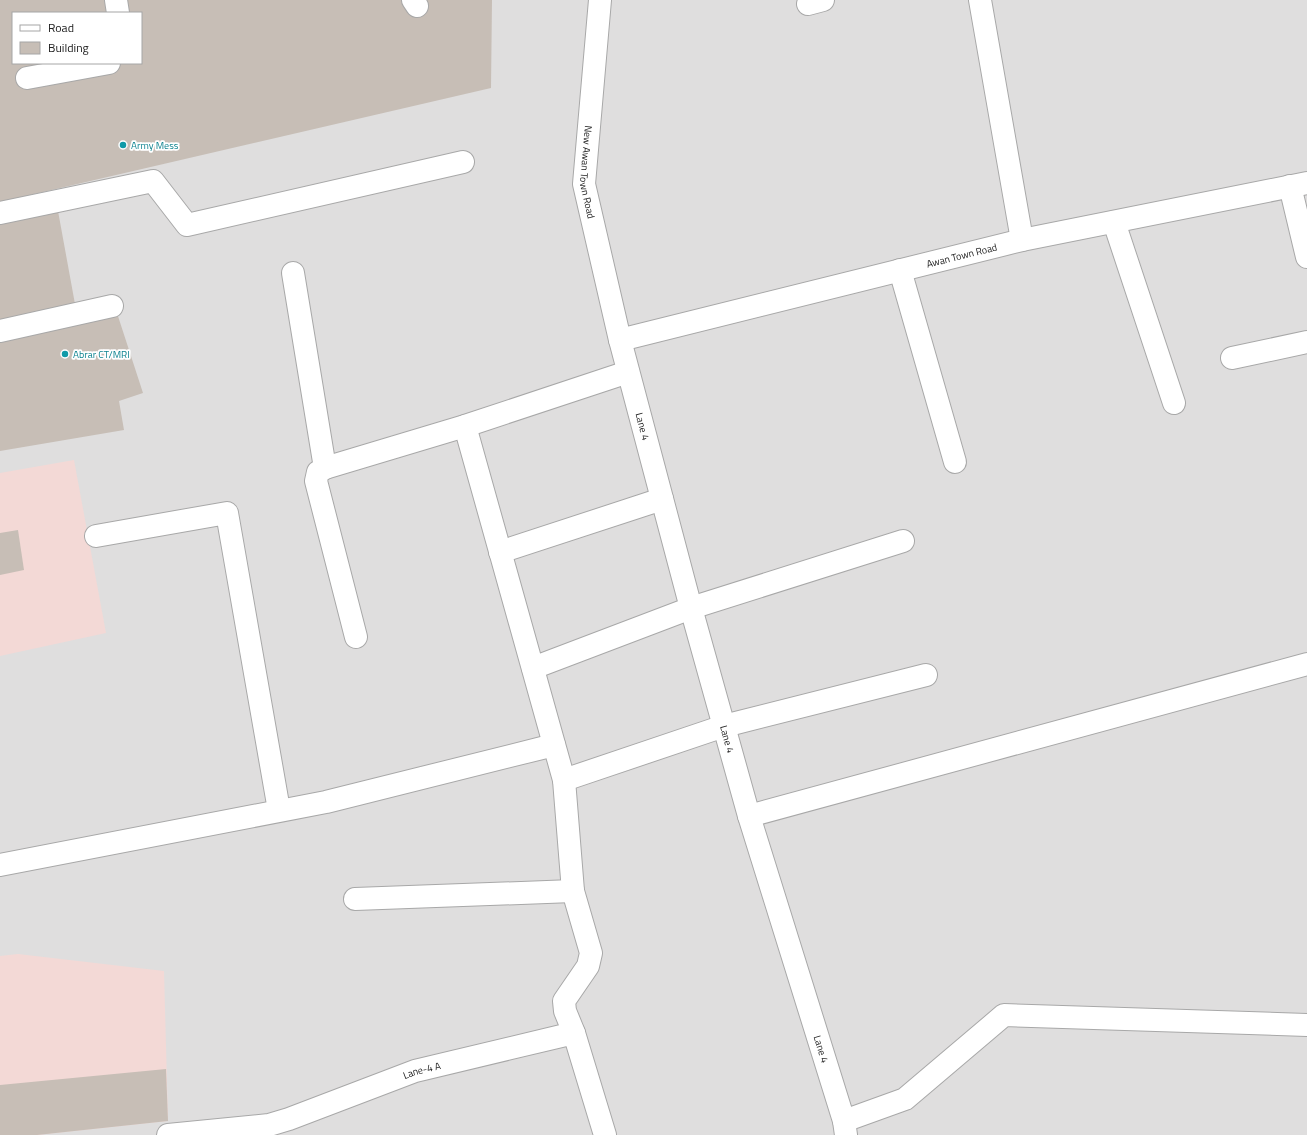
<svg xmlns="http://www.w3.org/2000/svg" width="1307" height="1135" font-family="'Titillium Web',sans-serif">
<rect width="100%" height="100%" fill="#f2efe7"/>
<path fill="#dfdede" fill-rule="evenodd" d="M0 0H1307V1135H0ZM13 13H141V63H13Z"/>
<g fill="#f3d9d6">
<polygon points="74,460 106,633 0,656 0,473"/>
<polygon points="18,954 164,971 168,1121 37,1135 0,1135 0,956"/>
</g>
<g fill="#c7beb6" fill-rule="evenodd">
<path d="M0 0H492L491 88 0 202ZM13 13H141V63H13Z"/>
<polygon points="58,211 77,315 116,310 143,393 119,401 124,430 0,451 0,224"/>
<polygon points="18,530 24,570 0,575 0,533"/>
<polygon points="166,1069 168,1121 37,1135 0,1135 0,1085"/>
</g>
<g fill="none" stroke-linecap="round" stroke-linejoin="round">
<defs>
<g id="minor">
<polyline points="116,0 118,13"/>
<polyline points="413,0 417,6"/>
<path id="s1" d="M600 0 584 184 620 340 691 608 749 816 844 1121 846 1135"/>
<polyline points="980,0 1022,240"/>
<polyline points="808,4 823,0"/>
<polyline points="27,78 109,63"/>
<polyline points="1290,186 1307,257"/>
<polyline points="0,213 153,181 187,225 463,162"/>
<polyline points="1114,222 1174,403"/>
<polyline points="900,270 955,462"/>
<polyline points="293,273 325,468"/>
<polyline points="0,331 112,306"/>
<path id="s2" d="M620 340 1022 240 1307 183"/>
<polyline points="1232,358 1307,342"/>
<polyline points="465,426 564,780 573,891 591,953 588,966 564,1001 565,1011 574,1033"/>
<polyline points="96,536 227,513 279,810"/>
<polyline points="500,552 662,499"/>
<polyline points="356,637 316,481 318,472 325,468 465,426 628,372"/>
<polyline points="533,668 691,608 903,541"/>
<polyline points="564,780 724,726 926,675"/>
<polyline points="749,816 1307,664"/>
<polyline points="0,865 326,802 554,745"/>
<polyline points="355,899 573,891"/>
<polyline points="844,1121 905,1099 1004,1015 1307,1025"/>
<path id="s3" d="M168 1135 269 1125 289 1119 415 1071 574 1033 605 1135"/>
</g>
</defs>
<use href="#minor" stroke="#a8a8a8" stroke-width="24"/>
<use href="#minor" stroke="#fff" stroke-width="22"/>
</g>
<g fill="#0f9aa8" stroke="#fff" stroke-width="1.5">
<circle cx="123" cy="145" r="4"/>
<circle cx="65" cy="354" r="4"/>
</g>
<g text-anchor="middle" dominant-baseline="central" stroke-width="3.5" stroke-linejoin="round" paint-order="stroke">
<g font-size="10" fill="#0d838f" stroke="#fff" text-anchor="start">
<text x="131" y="145">Army Mess</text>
<text x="73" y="354">Abrar CT/MRI</text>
</g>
<g font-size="10" fill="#212121" stroke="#fff">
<text stroke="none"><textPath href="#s1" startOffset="173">New Awan Town Road</textPath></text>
<text stroke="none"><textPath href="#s2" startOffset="352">Awan Town Road</textPath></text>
<text stroke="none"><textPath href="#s1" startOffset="434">Lane 4</textPath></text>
<text stroke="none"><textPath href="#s1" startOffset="758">Lane 4</textPath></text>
<text stroke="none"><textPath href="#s1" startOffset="1082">Lane 4</textPath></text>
<text stroke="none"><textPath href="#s3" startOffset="264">Lane-4 A</textPath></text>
</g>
</g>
<rect x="12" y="12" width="130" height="52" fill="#ffffff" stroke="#a6a6a6"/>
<rect x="20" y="25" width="20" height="6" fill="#ffffff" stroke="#a6a6a6"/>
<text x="48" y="32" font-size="12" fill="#212121">Road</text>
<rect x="20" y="42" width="20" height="12" fill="#c7beb6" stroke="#a6a6a6"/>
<text x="48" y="52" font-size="12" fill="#212121">Building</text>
</svg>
